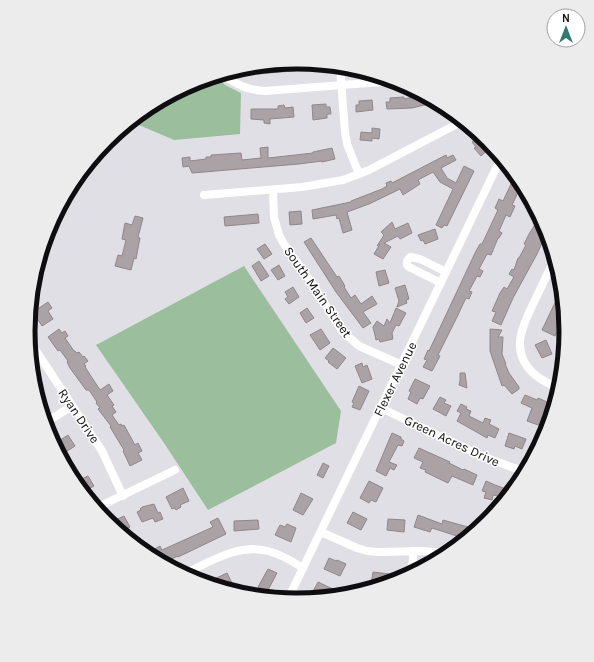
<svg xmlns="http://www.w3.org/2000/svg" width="594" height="662" font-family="Karla,sans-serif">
<rect width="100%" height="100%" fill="#e0dfe6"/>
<g fill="#9bbe9c">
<path d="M217 76 225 85 241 93 240 134 174 140 132 122C140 109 181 87 196 82 202 79 210 78 217 76Z"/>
<polygon points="244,266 341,411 336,443 208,510 164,443 96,345"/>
</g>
<g fill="#aaa2a5" stroke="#8f878a">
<polygon points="297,62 325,65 325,68 258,74 245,67"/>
<polygon points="423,95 437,102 412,108 387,109 386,102 390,102 390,98 404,97 404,99"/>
<polygon points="372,100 373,110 356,112 356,105 359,105 359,101"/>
<polygon points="326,104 326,107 330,107 331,114 327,114 327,118 313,120 312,105"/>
<polygon points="284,105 285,108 293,107 294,117 270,119 270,124 264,123 264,120 251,119 251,109 278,109 278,106"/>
<polygon points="372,128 380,129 379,139 372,138 372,141 360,140 361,132 372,133"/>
<polygon points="479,136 487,145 486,146 489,149 481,156 474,148 476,147 472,142"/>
<polygon points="268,147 268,158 313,153 313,152 332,148 335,159 322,162 322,161 299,164 192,173 189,166 183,167 182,158 190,157 190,161 206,159 206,157 211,157 211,155 241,153 242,160 261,158 260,148"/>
<polygon points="446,155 447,158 453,155 456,160 441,168 447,178 456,183 464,166 474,171 447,226 444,225 442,228 436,225 453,189 440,182 433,172 418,180 420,184 403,195 400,189 369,204 347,212 352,230 343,233 339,218 337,219 336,215 313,219 312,210 351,202 351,201 382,189 387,186 386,183 391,181 392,183"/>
<polygon points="513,180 522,184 512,205 515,206 510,217 506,215 499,231 502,233 499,238 498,238 491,255 487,254 479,269 483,271 480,277 477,276 469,291 472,292 469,299 466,298 463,304 458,315 438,355 440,356 432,371 423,367 427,360 424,359 428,350 429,351 476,251 480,244 482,244 498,210 495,208 499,199 503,201"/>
<polygon points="301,211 302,224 290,225 289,212"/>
<polygon points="258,214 259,223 225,226 224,217"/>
<polygon points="135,216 143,218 138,237 140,238 136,259 134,258 131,270 115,266 118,255 122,256 126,240 122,239 125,223 132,225"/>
<polygon points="542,221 547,232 537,254 513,298 501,325 492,321 496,312 492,311 500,293 504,287 507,289 514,277 509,274 512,269 514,270 518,258 519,258 526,245 524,244 529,234 536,223 539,225"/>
<polygon points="392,222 395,229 408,223 412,233 400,239 398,236 384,243 391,247 383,259 374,254 380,244 377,246 384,235 381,232"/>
<polygon points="435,229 438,239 425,244 423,240 421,241 418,235"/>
<polygon points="311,238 337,277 339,276 345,286 344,287 351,298 355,295 361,304 372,296 377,304 363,312 371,323 363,328 336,292 304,242"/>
<polygon points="265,244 272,254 264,259 257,249"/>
<polygon points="259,261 269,276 261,281 252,266"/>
<polygon points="279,265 285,276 278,280 271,270"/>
<polygon points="385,270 389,283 379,286 376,272"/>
<polygon points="405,285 409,299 406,300 407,303 397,307 399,301 395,288"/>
<polygon points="293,287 299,297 289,304 285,299 288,297 285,292"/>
<polygon points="562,288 564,308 559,318 563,320 555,336 542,330"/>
<polygon points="48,302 52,308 48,311 53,319 42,326 33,312"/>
<polygon points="307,308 314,318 306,323 300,313"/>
<polygon points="396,308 406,313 399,326 396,325 392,333 393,339 380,342 379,339 376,340 373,327 377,321 384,326 387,319 390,323"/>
<polygon points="59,329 62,333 65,331 68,336 65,338 74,351 75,351 77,353 79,352 83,357 84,356 88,361 84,364 86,366 85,367 100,390 109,384 113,391 107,395 114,405 112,406 116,412 112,415 119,425 121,424 122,426 124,425 135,445 138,443 142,451 138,453 142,460 130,466 123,451 124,450 110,427 111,426 98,409 100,408 96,403 97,402 89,390 86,390 70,368 67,362 68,361 60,350 58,351 48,337"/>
<polygon points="321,329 330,343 320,350 310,335"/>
<polygon points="490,329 502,330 498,337 503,337 502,354 506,364 505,364 509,373 519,387 519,389 512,394 504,385 502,386 490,351"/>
<polygon points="546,340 552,354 542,358 535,345"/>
<polygon points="333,348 346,358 337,369 328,362 329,361 325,358"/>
<polygon points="362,363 363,367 367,365 372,379 362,383 355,366"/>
<polygon points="460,373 465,373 467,388 459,385 460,381"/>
<polygon points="415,379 430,386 423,399 420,398 417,404 408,399 411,392 409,391"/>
<polygon points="35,383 46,401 40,405 33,384"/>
<polygon points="359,386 369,391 360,410 352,407 354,403 352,402"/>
<polygon points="525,395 537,400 538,398 554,405 551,417 546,415 541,426 527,421 532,408 521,403"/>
<polygon points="440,397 446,400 444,403 451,406 446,416 433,409"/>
<polygon points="461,404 467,407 466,409 471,411 469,416 483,423 485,418 491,420 489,424 499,429 495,438 488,435 487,438 457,421 461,413 457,411"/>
<polygon points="392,433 401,437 401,439 404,441 402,446 398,445 389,462 397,465 394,470 390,468 386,476 376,471"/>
<polygon points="509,433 526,439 522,449 515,446 514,449 505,446"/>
<polygon points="68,435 75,446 61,455 54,444"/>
<polygon points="419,448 450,462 449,463 463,470 464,469 477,475 473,485 452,476 448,483 425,472 426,470 420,468 423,462 414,458"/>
<polygon points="323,463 329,466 323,478 317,475"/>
<polygon points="88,476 94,486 83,492 75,482"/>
<polygon points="369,481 383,488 376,502 371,500 369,503 360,498"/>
<polygon points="486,481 495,485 512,491 506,498 493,495 492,500 484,498 486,492 482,491"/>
<polygon points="183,488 189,501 180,505 181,507 176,510 175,508 172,509 166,497"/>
<polygon points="301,493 313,499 303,515 293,510"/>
<polygon points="154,504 158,513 160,512 163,519 155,522 153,518 142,522 137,512 141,510 140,509 142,507"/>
<polygon points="353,512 367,519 361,530 347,523"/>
<polygon points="418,515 442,524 443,520 475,529 474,532 466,539 432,528 430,532 414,527"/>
<polygon points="124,516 130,527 120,532 109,523"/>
<polygon points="218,518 226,534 178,557 178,556 162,563 150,556 155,553 153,550 160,546 162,550 213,527 210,522"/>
<polygon points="388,519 405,520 404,532 387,530"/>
<polygon points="258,520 259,529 234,531 234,521"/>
<polygon points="287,524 296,528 291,542 275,535 280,525 285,527"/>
<polygon points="329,558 336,561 337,560 346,564 340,576 324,569"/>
<polygon points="268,569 277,573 267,592 258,587"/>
<polygon points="373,572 389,574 387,583 378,586 371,585"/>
<polygon points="227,573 232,583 221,588 206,583"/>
<polygon points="318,582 335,590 332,597 329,597 326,595 324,597 309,599"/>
</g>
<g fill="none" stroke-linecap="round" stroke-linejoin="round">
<g stroke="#fff" stroke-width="8">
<polyline points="340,66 345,132 347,144 359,174"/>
<path d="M223 74C236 85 248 90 265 91L394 81"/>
<polyline points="273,190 274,217 279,235 284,244 314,286 342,331 359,346 402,365"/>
<polyline points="204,195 302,187 343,180 369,170 463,121"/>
<path d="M555 258C548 272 542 286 535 300 523 325 509 350 533 373 540 380 550 384 559 389"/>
<polyline points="441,283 409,267 407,265 407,261 410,257 420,259 446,272"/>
<polyline points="29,340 102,451 123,496"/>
<polyline points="381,408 479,455 525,472"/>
<polyline points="45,423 72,406"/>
<polyline points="96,508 175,470"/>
<polyline points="321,532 357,548 367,551 378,552 422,551 448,553"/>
<path d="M184 574C210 562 238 543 268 551 280 554 292 561 303 568"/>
<polyline points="409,575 413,560 413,551"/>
<polyline points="288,599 501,158"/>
</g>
</g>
<g text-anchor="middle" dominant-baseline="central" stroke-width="3" stroke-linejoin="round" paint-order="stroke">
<g font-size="13" fill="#0e0e10" stroke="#fff">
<text transform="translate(318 292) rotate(55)">South Main Street</text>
<text transform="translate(395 379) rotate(-64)">Flexer Avenue</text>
<text transform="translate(79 416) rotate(56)">Ryan Drive</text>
<text transform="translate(452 441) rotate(25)">Green Acres Drive</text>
</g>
</g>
<path d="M0 0H594V662H0ZM35 331a262 262 0 1 1 524 0a262 262 0 1 1-524 0Z" fill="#ececec" fill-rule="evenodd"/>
<path fill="none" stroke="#0e0e10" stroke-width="5" d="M35 331a262 262 0 1 1 524 0a262 262 0 1 1-524 0Z"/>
<g transform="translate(566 28)"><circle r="19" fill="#ffffff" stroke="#9f9f9f"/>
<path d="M0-3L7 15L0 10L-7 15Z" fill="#327971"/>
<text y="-6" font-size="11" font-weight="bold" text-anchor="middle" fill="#0e0e10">N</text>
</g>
</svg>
